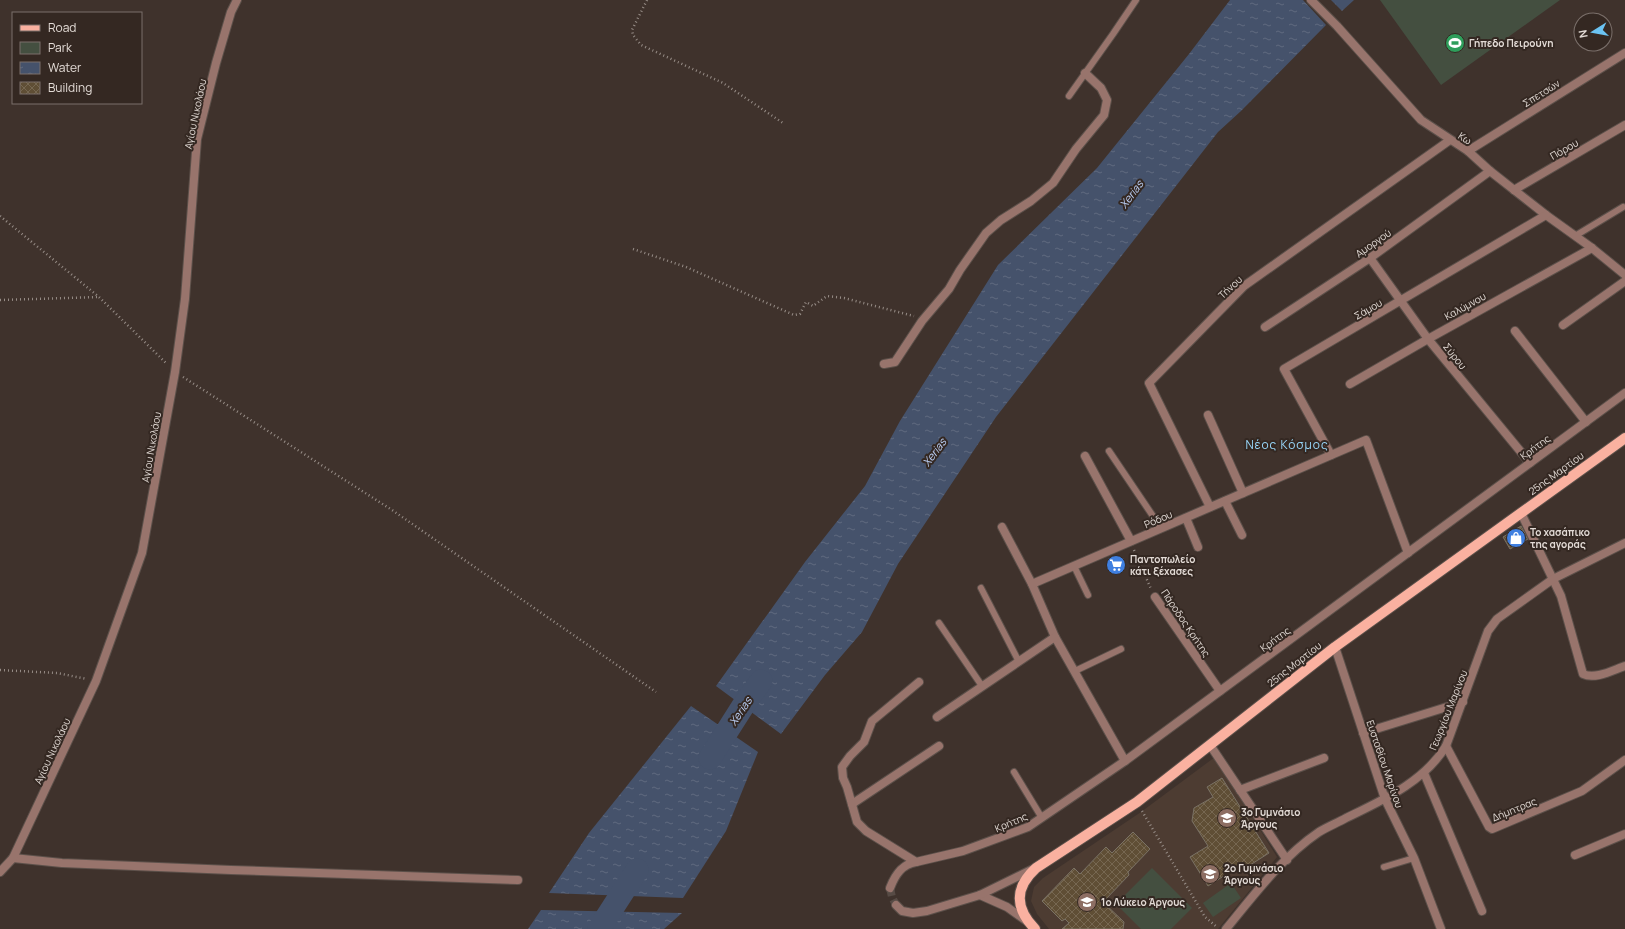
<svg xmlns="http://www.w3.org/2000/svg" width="1625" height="929" font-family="Manrope,sans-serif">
<defs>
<pattern id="water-ripples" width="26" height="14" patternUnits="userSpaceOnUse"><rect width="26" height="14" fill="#45526b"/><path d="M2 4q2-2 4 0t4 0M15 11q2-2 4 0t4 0" fill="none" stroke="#606a7f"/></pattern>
<pattern id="building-cross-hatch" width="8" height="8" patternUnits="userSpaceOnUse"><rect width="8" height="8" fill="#5f4e35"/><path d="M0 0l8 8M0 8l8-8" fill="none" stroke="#766751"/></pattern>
</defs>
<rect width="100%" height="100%" fill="#3f322c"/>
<polygon fill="#4d3c32" points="1215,757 1277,857 1218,929 1049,929 1037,914 1031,901 1034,887 1043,878 1141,812"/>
<g fill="#444f40">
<polygon points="1380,0 1560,0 1441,85"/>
<polygon points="1152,868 1192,908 1171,929 1141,929 1116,904"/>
<polygon points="1231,883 1241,898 1213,917 1203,903"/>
</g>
<g fill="url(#water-ripples)">
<polygon points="1230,0 1303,0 1326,25 1241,111 1218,132 996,417 898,564 862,632 825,675 781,734 716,686 805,562 865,486 900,421 998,265 1097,168 1189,54"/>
<polygon points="1331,0 1354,0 1342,11"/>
<polygon points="691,706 758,752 726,831 683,898 549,893 589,833"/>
<polygon points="541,910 682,913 664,929 528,929"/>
</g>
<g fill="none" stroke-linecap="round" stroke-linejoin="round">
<g stroke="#45526b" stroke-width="23">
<polyline points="710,758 743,706 761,681"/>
<polyline points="599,929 637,870"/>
</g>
</g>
<g fill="url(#building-cross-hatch)" stroke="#7a7265">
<polygon points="1521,526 1528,539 1510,549 1503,537"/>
<polygon points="1222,778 1269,853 1239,872 1236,868 1208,886 1190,857 1208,846 1192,821 1194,808 1213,797 1207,787"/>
<polygon points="1133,832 1150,849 1128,872 1129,875 1103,902 1124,922 1123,929 1062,929 1069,923 1065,919 1062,921 1042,901 1074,868 1080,874 1106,847 1112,853"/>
</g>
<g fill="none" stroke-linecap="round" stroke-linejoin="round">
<polyline stroke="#574b45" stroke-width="8" stroke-dasharray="8 4" stroke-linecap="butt" points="890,888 892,897 896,905"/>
<defs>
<g id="service">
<polyline points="1069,96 1113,34 1136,0"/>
<polyline points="1575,236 1623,207"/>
<polyline points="1109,451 1161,528"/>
<polyline points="1074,566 1088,595"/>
<polyline points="981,588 1019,662"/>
<polyline points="939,623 982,686"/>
<polyline points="1075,671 1121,649"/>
<polyline points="1014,772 1042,818"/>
<polyline points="1384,867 1414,858"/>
</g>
<g id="minor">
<polyline points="1311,0 1337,26 1421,120 1468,151 1490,171 1546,215 1592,248 1625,275"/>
<polyline points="1468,151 1625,53"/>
<polyline points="1514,190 1625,125"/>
<polyline points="1370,258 1428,339 1530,463"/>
<polyline points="1563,325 1625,281"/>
<polyline points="1265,327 1370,258 1490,171"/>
<polyline points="1515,331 1586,422"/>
<polyline points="884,364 895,362 922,321 949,289 960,270 986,233 1001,220 1031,201 1053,183 1076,149 1104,115 1107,100 1101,88 1085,73"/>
<polyline points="1350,384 1428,339 1592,248"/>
<polyline points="1208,415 1243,493"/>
<polyline points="1331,455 1284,369 1546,215"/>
<polyline points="1085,456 1131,541"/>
<polyline points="1225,501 1242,535"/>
<polyline points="1210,507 1149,383 1244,286 1450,140"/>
<path d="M1521 513 1561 596 1583 674C1595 680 1613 670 1625 666"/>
<polyline points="1186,518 1198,547"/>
<polyline points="1002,527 1032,584 1055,637 1125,761"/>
<polyline points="1032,584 1366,440 1408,553"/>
<polyline points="1155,597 1220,691"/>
<polyline points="1335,647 1385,799 1414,858 1441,929"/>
<polyline points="919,682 872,721 864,742 850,756 842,767 843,778 847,787 857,822 866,831 916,862 963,851 1028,827 1125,761 1625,393"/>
<polyline points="937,717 1055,637"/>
<polyline points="1363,733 1463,702"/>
<polyline points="1210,745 1287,860"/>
<polyline points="1446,746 1489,827 1492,829 1582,791 1625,760"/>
<polyline points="1424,773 1482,911"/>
<polyline points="1240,790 1324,758"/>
<polyline points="852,804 939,746"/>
<polyline points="1575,855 1625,834"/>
<polyline points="13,858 62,863 231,870 518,880"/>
<polyline points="0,872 13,858 96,681 142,553 175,372 185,299 197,139 216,63 231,12 237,0"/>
<path d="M890 888C895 875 902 864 916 862"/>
<polyline points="980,895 1007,907 1028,922"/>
<polyline points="896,905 902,911 913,913 927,911 980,895 1033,869"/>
<path d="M1226 929C1254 895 1282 857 1319 832 1327 827 1337 823 1346 818 1383 800 1424 782 1446 746L1488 631 1497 619 1553 579 1625 543"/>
</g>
<path id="primary" d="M1035 929C1015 908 1014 888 1036 868L1137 802 1335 647 1625 438"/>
</defs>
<use href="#service" stroke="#5c504a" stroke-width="8"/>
<use href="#minor" stroke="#5c504a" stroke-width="10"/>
<use href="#primary" stroke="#5c504a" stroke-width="12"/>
<g stroke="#978d87" stroke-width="2.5" stroke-dasharray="1 3" stroke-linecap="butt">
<polyline points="647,0 632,30 633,35 641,45 723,83 783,123"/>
<polyline points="0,216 99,297 167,364"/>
<polyline points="633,249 686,267 794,315 800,314 806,302 813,306 827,296 844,298 914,316"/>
<polyline points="0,300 99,297"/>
<polyline points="183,377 392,510 656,692"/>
<polyline points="1134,550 1151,589"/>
<polyline points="0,670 57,673 87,679"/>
<polyline points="1142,811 1205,917 1217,927"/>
</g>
<use href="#service" stroke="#98746c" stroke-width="6"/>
<use href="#minor" stroke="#98746c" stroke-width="8"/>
<use href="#primary" stroke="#fab1a0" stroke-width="10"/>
</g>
<defs>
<symbol id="stadium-disc" viewBox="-11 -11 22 22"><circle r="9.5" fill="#2e9e5b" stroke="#342822"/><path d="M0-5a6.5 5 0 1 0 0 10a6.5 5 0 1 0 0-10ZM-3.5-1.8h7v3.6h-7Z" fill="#fff"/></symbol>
<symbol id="shop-disc" viewBox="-11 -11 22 22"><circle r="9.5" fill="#3f7fe0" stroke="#342822"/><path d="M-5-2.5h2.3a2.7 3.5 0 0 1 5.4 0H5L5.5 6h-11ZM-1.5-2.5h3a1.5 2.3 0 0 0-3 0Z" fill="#fff"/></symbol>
<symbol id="supermarket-disc" viewBox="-11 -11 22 22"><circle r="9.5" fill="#3f7fe0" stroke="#342822"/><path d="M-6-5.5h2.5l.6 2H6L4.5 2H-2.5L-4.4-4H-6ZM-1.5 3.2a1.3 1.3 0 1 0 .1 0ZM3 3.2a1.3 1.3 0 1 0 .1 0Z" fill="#fff"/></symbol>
<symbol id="school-disc" viewBox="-11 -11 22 22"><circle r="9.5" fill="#8d6e63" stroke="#342822"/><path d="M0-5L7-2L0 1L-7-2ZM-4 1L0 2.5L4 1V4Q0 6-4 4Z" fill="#fff"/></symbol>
</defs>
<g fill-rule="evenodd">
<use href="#stadium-disc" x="1444" y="32" width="22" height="22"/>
<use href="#shop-disc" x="1505" y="527" width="22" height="22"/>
<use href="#supermarket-disc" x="1105" y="554" width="22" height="22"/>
<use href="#school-disc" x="1216" y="807" width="22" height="22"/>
<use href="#school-disc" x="1199" y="863" width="22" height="22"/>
<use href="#school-disc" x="1076" y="891" width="22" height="22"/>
</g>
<g text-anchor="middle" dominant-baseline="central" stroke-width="4" stroke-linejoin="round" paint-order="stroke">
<g font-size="10" font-weight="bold" fill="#e2dad5" stroke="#342822" text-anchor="start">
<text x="1469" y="43">Γήπεδο Πειρούνη</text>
<text x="1530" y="532">Το χασάπικο<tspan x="1530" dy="12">της αγοράς</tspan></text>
<text x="1130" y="559">Παντοπωλείο<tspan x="1130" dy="12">κάτι ξέχασες</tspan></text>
<text x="1241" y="812">3ο Γυμνάσιο<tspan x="1241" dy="12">Άργους</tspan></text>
<text x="1224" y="868">2ο Γυμνάσιο<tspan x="1224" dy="12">Άργους</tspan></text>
<text x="1101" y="902">1ο Λύκειο Άργους</text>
</g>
<g font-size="10" fill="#e2dad5" stroke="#342822">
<text transform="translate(1541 93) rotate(-32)">Σπετσών</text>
<text transform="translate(195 114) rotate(-78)">Αγίου Νικολάου</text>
<text transform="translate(1465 138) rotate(33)">Κω</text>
<text transform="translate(1564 149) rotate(-30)">Πόρου</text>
<text transform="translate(1373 243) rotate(-35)">Αμοργού</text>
<text transform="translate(1230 287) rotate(-43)">Τήνου</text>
<text transform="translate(1465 306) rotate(-29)">Καλύμνου</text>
<text transform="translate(1368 309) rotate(-30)">Σάμου</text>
<text transform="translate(1455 356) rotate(51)">Σύρου</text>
<text transform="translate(151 447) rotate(-80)">Αγίου Νικολάου</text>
<text transform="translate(1535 447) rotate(-36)">Κρήτης</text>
<text transform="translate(1556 473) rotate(-36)">25ης Μαρτίου</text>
<text transform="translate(1158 519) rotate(-23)">Ρόδου</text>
<text transform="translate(1186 623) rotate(56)">Πάροδος Κρήτης</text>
<text transform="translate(1275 639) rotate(-36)">Κρήτης</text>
<text transform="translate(1294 664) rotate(-38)">25ης Μαρτίου</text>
<text transform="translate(1448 710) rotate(-68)">Γεωργίου Μαρίνου</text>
<text transform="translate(52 751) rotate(-65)">Αγίου Νικολάου</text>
<text transform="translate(1385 764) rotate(71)">Ευσταθίου Μαρίνου</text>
<text transform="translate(1514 809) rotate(-22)">Δήμητρας</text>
<text transform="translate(1011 822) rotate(-23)">Κρήτης</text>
</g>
<g font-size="11" font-style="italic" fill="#bdd2f9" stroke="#342822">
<text transform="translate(1131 194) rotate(-53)">Xerias</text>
<text transform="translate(934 452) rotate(-53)">Xerias</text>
<text transform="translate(740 711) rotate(-56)">Xerias</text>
</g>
<g font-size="12" letter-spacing="1" fill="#98d6f9" stroke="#342822">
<text x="1287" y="444">Νέος Κόσμος</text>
</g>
</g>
<rect x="12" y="12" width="130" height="92" fill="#342822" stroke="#7a6f6a"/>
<rect x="20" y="25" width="20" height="6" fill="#fab1a0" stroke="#7a6f6a"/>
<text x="48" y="32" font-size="12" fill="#e2dad5">Road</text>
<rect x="20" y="42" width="20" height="12" fill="#444f40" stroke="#7a6f6a"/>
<text x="48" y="52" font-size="12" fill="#e2dad5">Park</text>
<rect x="20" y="62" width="20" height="12" fill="url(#water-ripples)" stroke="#7a6f6a"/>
<text x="48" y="72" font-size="12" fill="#e2dad5">Water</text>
<rect x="20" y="82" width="20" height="12" fill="url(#building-cross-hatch)" stroke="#7a6f6a"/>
<text x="48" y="92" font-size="12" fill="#e2dad5">Building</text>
<g transform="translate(1593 32) rotate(259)"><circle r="19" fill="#342822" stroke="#7a6f6a"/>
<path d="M0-3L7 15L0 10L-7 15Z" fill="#6bc3f2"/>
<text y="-6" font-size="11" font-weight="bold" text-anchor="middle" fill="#e2dad5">N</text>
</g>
</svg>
